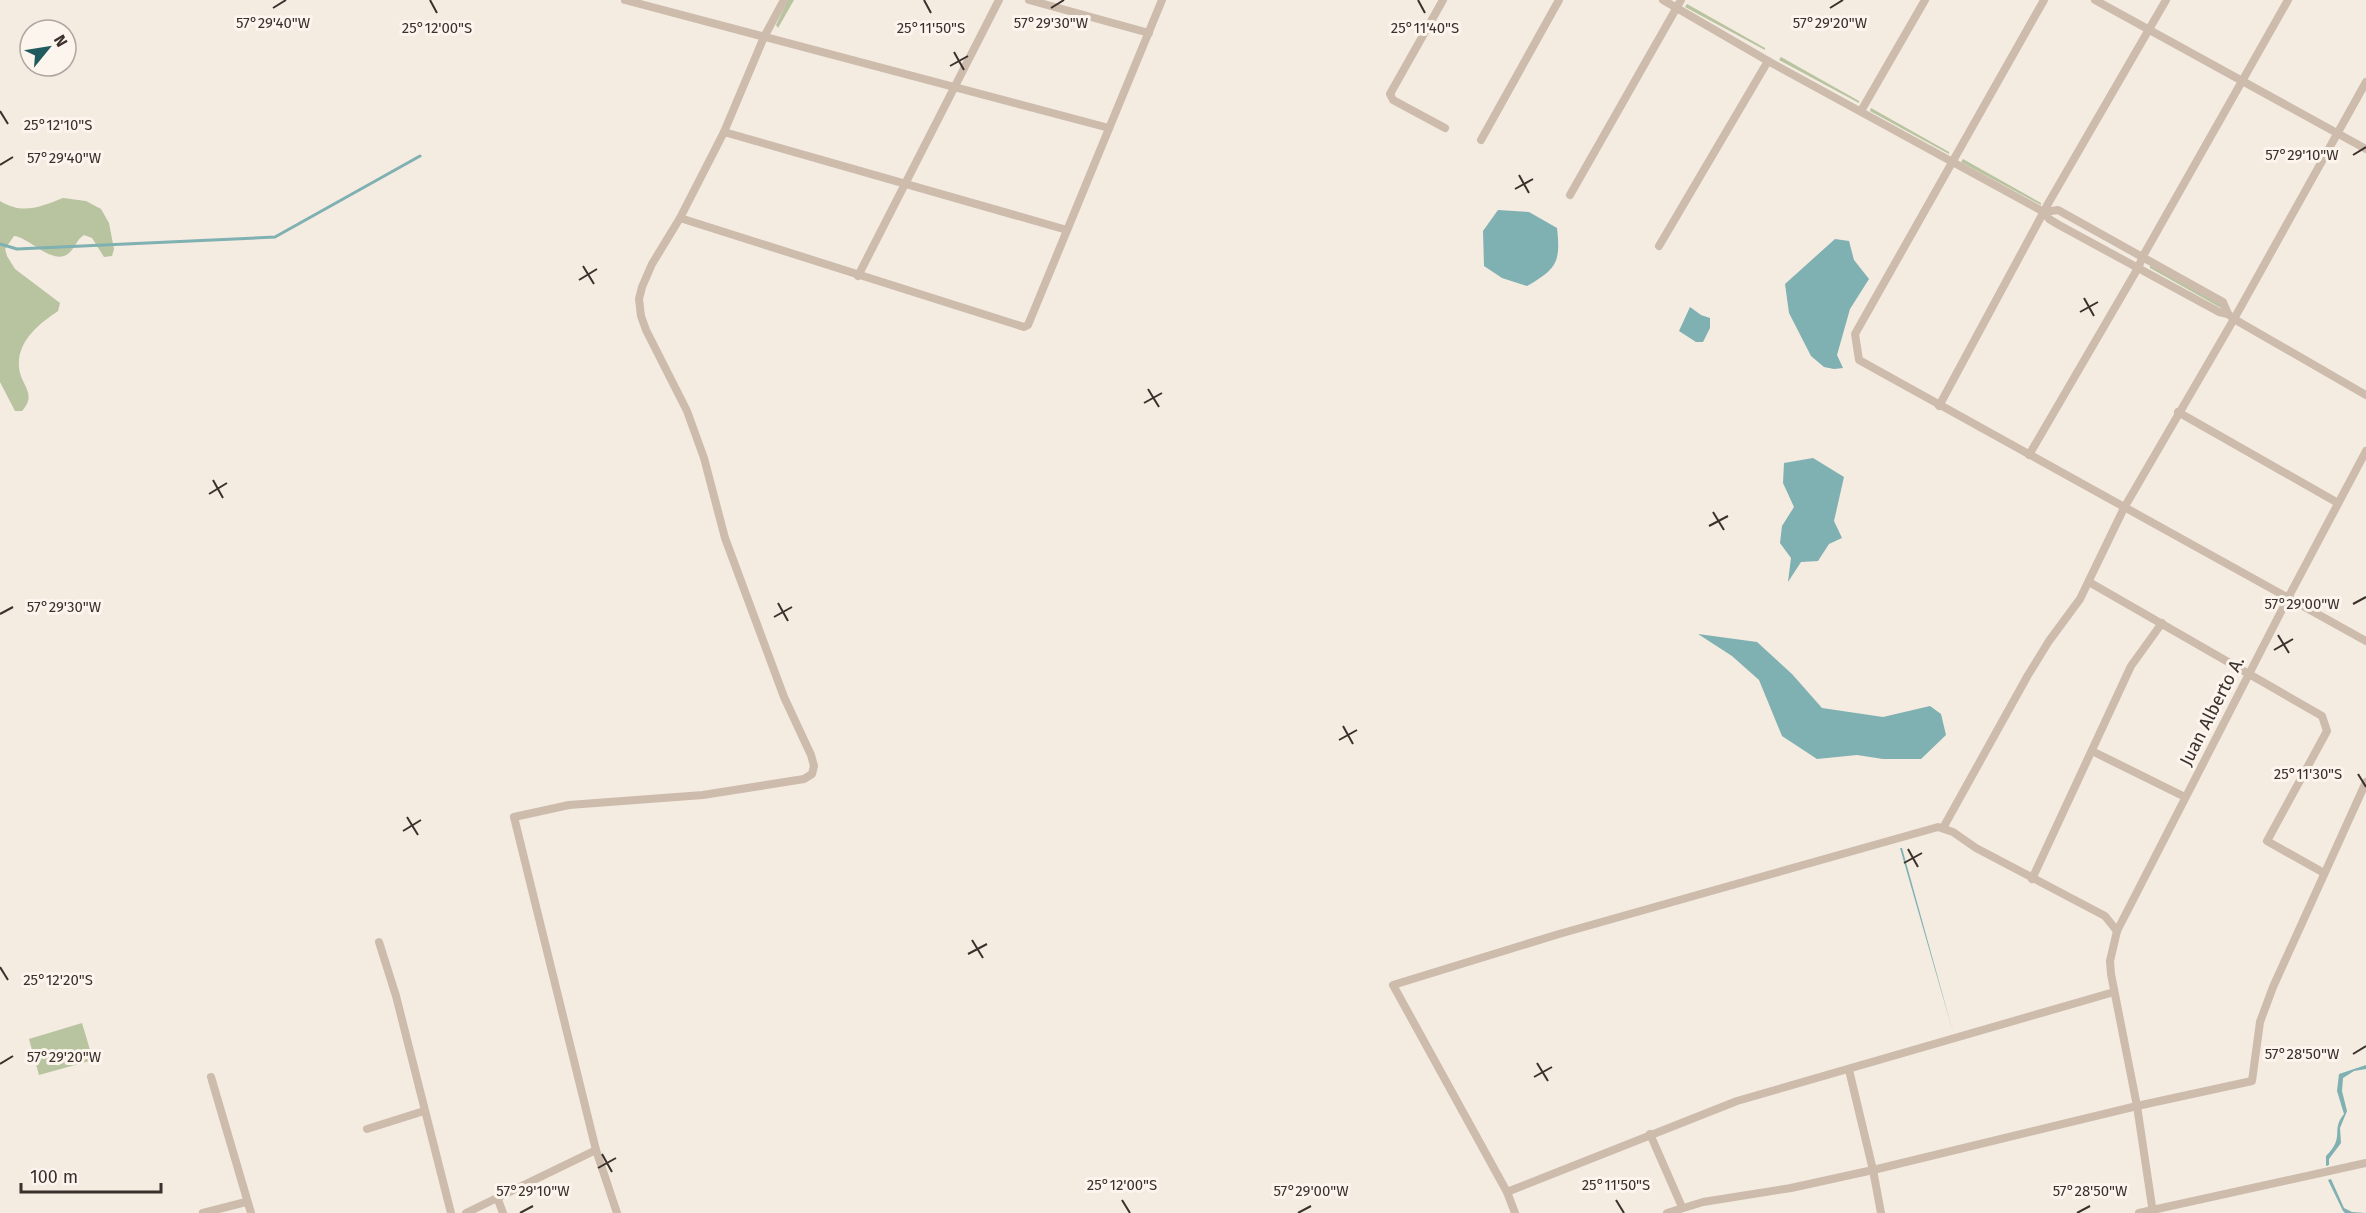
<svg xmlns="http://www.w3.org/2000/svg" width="2366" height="1213" font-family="'Fira Sans',sans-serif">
<rect width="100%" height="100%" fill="#f4ebe1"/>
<g fill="#b8c4a0">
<polygon points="788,0 794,0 778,28 776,25"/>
<polygon points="1687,4 1765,48 1765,50 1685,7"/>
<polygon points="1781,57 1859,101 1859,103 1779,60"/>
<polygon points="1871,108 1949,152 1949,154 1870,111"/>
<polygon points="1963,159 2041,203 2041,205 1961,162"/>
<path d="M63 198 86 201 101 209 109 223 114 249 112 256 104 257 92 238 84 235C76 240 76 247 69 253 54 267 29 237 14 236L5 249 7 256 15 269 60 303 58 311C39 324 17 341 19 367 20 385 38 393 22 411H15L0 382V201C23 215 40 207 63 198Z"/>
<polygon points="2150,265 2223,305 2221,308 2150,268"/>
<polygon points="82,1023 93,1060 39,1075 29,1039"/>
</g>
<g fill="#7fb0b2">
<path d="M1498 210 1529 212 1557 228C1561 263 1556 269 1527 286L1502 278 1484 266 1483 231Z"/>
<polygon points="1835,239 1849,241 1854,260 1869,279 1850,309 1837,355 1843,368 1834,369 1824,367 1811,356 1789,313 1785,284"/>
<polygon points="1690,307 1701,315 1710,318 1710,328 1703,342 1696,342 1679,331"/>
<polygon points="1813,458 1844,477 1834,521 1842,538 1829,544 1818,561 1801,562 1788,582 1791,558 1780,543 1782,526 1794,507 1783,483 1784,463"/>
<polygon points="1698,634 1757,642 1792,674 1822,708 1883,717 1930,706 1941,714 1946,735 1921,759 1883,759 1857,755 1817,759 1782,736 1759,680 1732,656"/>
<polygon points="1900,848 1902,848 1953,1032"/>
<path d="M2366 1065V1069L2354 1071 2343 1078 2342 1091 2347 1111 2340 1128 2341 1143 2329 1159V1165L2326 1166V1156C2346 1136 2330 1131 2344 1114L2337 1091 2339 1074Z"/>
<polygon points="2331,1179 2344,1208 2352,1212 2366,1213 2345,1213 2343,1211 2328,1180"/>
</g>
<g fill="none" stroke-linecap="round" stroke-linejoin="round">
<polyline stroke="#7fb0b2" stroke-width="3" points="0,244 17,249 275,237 420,156"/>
<g stroke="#cdbbac" stroke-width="8">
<polyline points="625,0 1109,128"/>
<polyline points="1029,0 1149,33"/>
<polyline points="1443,0 1390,94 1393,100 1445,128"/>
<polyline points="1663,0 1768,61 2044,212 2049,219 2059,225 2219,312 2228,314"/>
<polyline points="2044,0 1855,334 1859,360 2366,641"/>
<polyline points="2095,0 2366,149"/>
<polyline points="1861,111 1925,0"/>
<polyline points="724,132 1067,230"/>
<polyline points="1481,140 1559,0"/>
<polyline points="1570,195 1681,0"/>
<polyline points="2044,212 2058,210 2223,302 2228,314 2234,319 2366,395"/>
<polyline points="680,218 1024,327 1028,325 1162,0"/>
<polyline points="1659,246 1768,61"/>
<polyline points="858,276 999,0"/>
<polyline points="1939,406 2049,202 2166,0"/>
<polyline points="2178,412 2338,503"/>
<polyline points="2029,455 2138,268 2143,256 2288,0"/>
<polyline points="2089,582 2322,716 2327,731 2267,841 2324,873"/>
<polyline points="2092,751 2185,797"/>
<polyline points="1943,828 2028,675 2049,641 2080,599 2124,508 2234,319 2366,82"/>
<polyline points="2032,879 2131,666 2162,623"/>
<polyline points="379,942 396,996 451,1213"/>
<polyline points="1849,1070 1873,1170 1881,1213"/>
<polyline points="211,1077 251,1213"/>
<polyline points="367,1129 424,1111"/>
<polyline points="1650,1134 1682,1207"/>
<polyline points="1507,1192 1737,1101 2114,992"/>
<polyline points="497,1197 503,1213"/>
<polyline points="203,1213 246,1202"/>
<polyline points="466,1213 596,1150"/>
<polyline points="617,1213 596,1150 514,817 569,805 703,795 804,779 812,774 814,766 811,755 784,697 725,538 704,458 687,411 646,330 641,316 639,299 642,287 652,264 680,218 724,132 764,37 784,0"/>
<polyline points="1515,1213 1507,1192 1393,985 1559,934 1938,827 1953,832 1976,848 2105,916 2117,931"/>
<polyline points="1667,1213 1703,1202 1791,1188 1873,1170 2137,1106 2252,1081 2260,1022 2273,987 2366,782"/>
<polyline points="2139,1213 2366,1163"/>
<polyline points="2153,1213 2137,1106 2111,974 2110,961 2117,931 2288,598 2366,451"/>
</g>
</g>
<path fill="none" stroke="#3b302b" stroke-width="2" d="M430 0 437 13M924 0 931 13M1418 0 1425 13M273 8 286 0M1051 8 1064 0M1830 8 1843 0M954 52 964 70M950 66 968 56M0 111 8 124M2353 155 2366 147M0 165 13 157M1519 175 1529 193M1515 189 1533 179M583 266 594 284M579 280 597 269M2084 298 2094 316M2080 312 2098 302M1148 389 1159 407M1144 403 1162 393M213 480 223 498M209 494 227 483M1713 512 1724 530M1709 526 1728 516M778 603 788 621M2353 604 2366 597M0 614 13 607M774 617 792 607M2278 635 2289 653M2274 650 2293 639M1343 726 1353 744M1339 740 1357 730M2358 774 2366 787M407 817 418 835M403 831 421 820M1908 849 1918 867M1904 863 1922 853M972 940 983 958M968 954 987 944M0 967 8 980M2353 1054 2366 1046M1537 1063 1548 1081M0 1064 13 1056M1534 1077 1552 1067M602 1154 612 1172M598 1168 616 1158M1122 1200 1130 1213M1616 1200 1624 1213M520 1213 533 1206M1298 1213 1311 1206M2077 1213 2090 1206"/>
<g text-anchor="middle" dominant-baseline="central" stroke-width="6" stroke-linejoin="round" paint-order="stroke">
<g font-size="18" fill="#3b302b" stroke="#fbf5ee">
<text transform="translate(2212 711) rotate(-63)">Juan Alberto A.</text>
</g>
</g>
<g font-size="15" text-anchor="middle" fill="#3b302b" stroke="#fbf5ee" stroke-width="6" stroke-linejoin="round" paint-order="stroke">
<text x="273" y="28">57°29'40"W</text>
<text x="1051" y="28">57°29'30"W</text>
<text x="1830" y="28">57°29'20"W</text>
<text x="437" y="33">25°12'00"S</text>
<text x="931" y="33">25°11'50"S</text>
<text x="1425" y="33">25°11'40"S</text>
<text x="58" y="130">25°12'10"S</text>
<text x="2302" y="160">57°29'10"W</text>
<text x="64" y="163">57°29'40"W</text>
<text x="2302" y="609">57°29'00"W</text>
<text x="64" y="612">57°29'30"W</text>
<text x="2308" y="779">25°11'30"S</text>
<text x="58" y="985">25°12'20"S</text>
<text x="2302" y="1059">57°28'50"W</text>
<text x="64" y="1062">57°29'20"W</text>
<text x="1122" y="1190">25°12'00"S</text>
<text x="1616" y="1190">25°11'50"S</text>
<text x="533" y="1196">57°29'10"W</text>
<text x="1311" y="1196">57°29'00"W</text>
<text x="2090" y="1196">57°28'50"W</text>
</g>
<g transform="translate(48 48) rotate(60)"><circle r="28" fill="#fbf5ee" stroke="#aea6a0" stroke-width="1.5"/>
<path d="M0-4.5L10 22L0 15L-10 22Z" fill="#1f5a5e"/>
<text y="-9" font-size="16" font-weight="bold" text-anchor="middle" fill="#3b302b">N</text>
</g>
<path d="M21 1183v9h140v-9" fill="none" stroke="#3b302b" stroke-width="3"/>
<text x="30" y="1183" font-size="18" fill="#3b302b" stroke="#fbf5ee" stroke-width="4.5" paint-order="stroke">100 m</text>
</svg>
